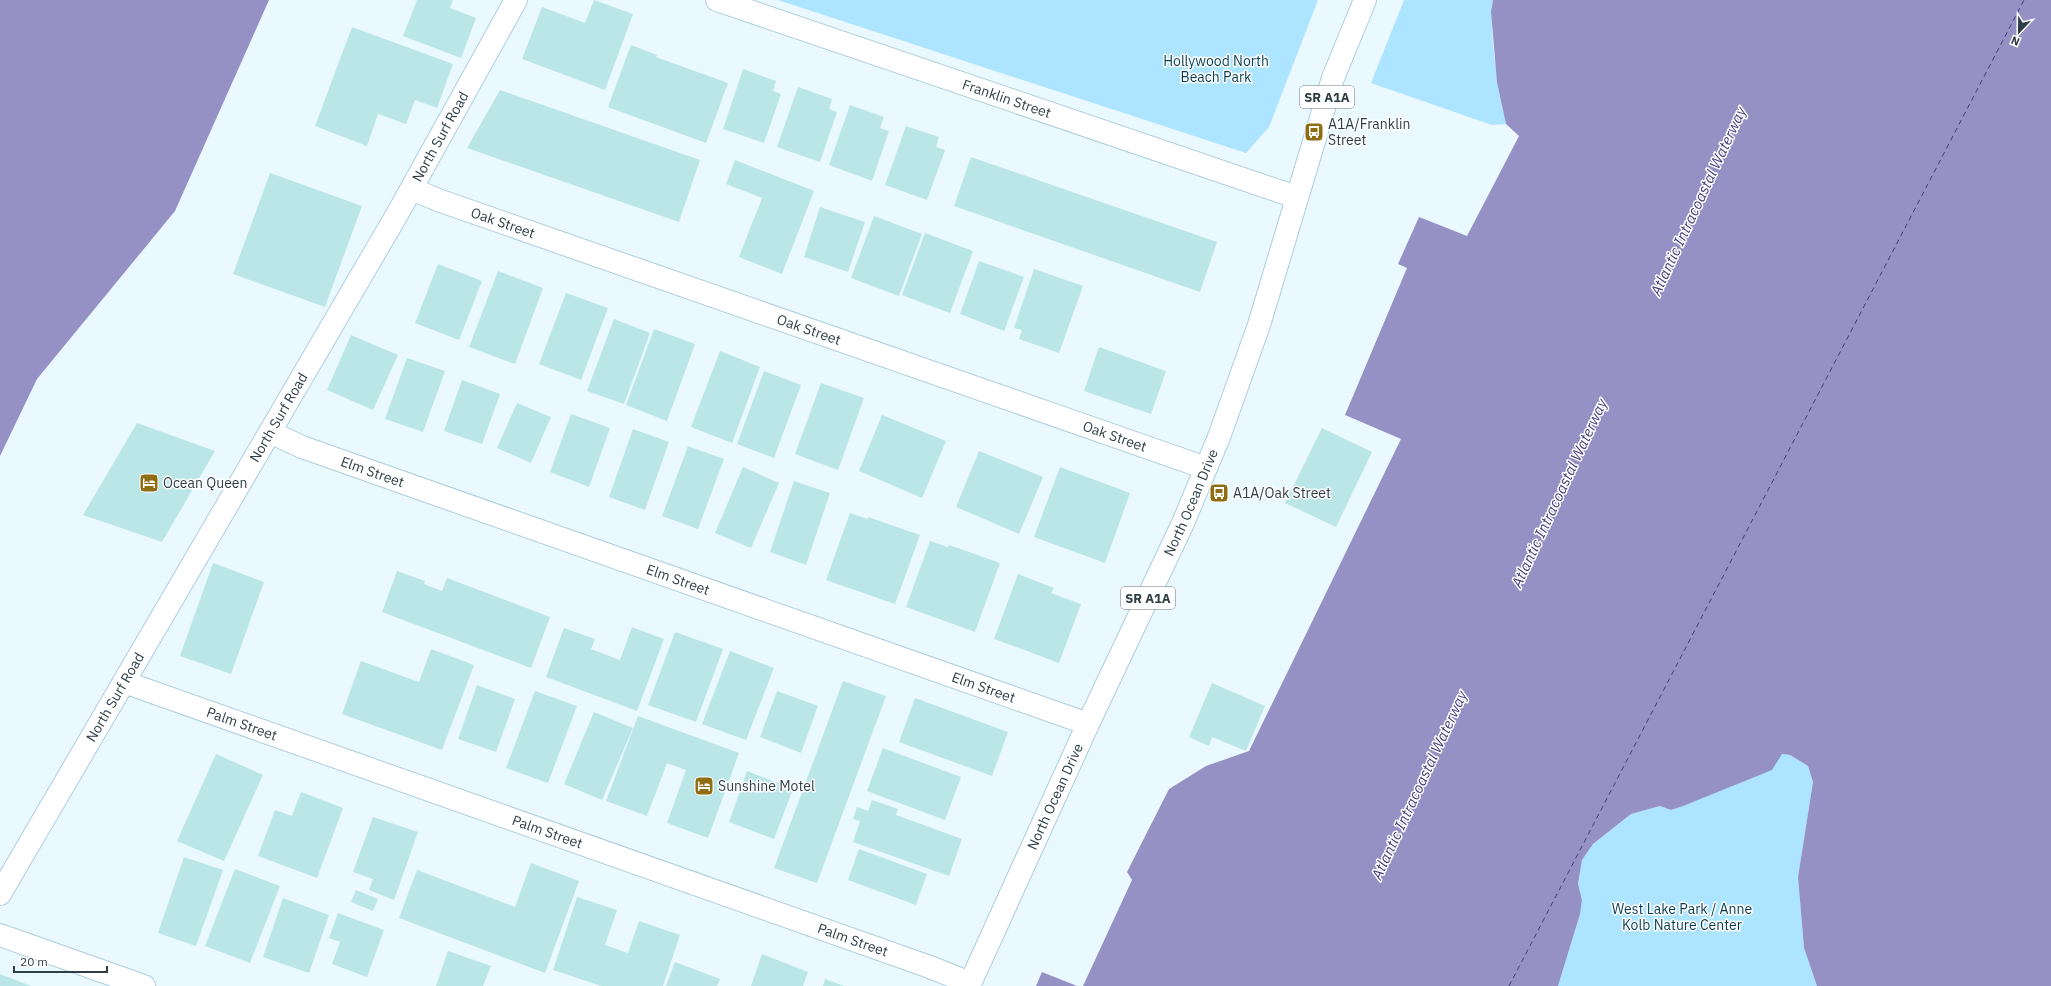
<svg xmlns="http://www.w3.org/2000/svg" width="2051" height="986" font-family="'IBM Plex Sans',sans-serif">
<rect width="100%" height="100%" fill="#eaf8ff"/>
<g fill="#ade4ff">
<polygon points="778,0 1318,0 1269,127 1246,153"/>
<path d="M1404 0H1493C1488 35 1499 88 1506 124L1492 125 1371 83Z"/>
<polygon points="1782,754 1790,755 1808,766 1813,782 1798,877 1804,948 1817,986 1558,986 1576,927 1582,900 1578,884 1582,860 1593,844 1631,814 1660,806 1671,810"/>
</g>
<g fill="#9591c4">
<polygon points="0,0 269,0 175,211 37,379 0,456"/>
<polygon points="1493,0 2051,0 2051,986 1817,986 1804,948 1798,877 1813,782 1808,766 1790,755 1782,754 1772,770 1683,806 1671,810 1660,806 1631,814 1593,844 1582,860 1578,884 1582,900 1580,914 1558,986 1083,986 1132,880 1127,872 1169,789 1206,766 1249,751 1401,439 1345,415 1407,268 1398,264 1419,217 1467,236 1519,136 1506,124 1497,82 1491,12"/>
<polygon points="1042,972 1077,986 1036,986"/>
</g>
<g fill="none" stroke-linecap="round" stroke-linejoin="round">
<polyline stroke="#463c7c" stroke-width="1" stroke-dasharray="5 4" stroke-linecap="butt" points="1509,986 2024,0"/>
</g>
<g fill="#bbe6e8">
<polygon points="417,0 453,0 450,8 476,18 461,58 403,36"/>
<polygon points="594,0 633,14 605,90 522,59 542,7 585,23"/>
<polygon points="352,27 453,64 437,108 415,100 406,124 378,114 367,146 315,126"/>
<polygon points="631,45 657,55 656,57 728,83 706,143 608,107"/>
<polygon points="743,69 776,81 773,91 781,94 764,143 723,129"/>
<polygon points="798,87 832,99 829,109 837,112 820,162 777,147"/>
<polygon points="500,90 700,160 679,222 467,148"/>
<polygon points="850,105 884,117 880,128 889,131 872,181 829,165"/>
<polygon points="906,126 939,137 936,147 945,150 927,200 885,185"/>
<polygon points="971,157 1217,242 1200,292 954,206"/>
<polygon points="735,160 814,191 782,274 739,257 762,198 726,184"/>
<polygon points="270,173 362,206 325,307 233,274"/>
<polygon points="820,207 865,222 848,272 804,257"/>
<polygon points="874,216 922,234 899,296 851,278"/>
<polygon points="925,233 973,251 950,313 902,295"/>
<polygon points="979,261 1024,277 1004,331 960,314"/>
<polygon points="438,264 482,281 459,340 415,323"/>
<polygon points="1034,269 1083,286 1059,353 1019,339 1022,330 1014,328"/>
<polygon points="498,271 543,288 515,364 469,347"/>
<polygon points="566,293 608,308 581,380 539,364"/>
<polygon points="614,319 650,333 624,404 587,391"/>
<polygon points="654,329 695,344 667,421 626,405"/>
<polygon points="351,335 398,355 373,410 327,390"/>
<polygon points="1099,347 1166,371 1151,414 1084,391"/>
<polygon points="720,351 760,367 732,443 691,427"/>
<polygon points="407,358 445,371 423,432 385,419"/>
<polygon points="764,371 801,385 774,458 737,444"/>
<polygon points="462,380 500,394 482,444 444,431"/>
<polygon points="821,383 864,398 838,470 795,454"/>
<polygon points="517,403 551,417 531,463 497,448"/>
<polygon points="571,414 610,428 589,487 550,472"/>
<polygon points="882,415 946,441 922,498 859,471"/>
<polygon points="137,423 215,451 162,542 83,515"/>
<polygon points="1322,428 1372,452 1336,527 1285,503"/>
<polygon points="633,429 669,442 645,510 609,497"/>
<polygon points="688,446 724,459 698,529 662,516"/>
<polygon points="979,451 1043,477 1019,534 956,507"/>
<polygon points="743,467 779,483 751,548 715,533"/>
<polygon points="1060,467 1130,493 1105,563 1034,537"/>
<polygon points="794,481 830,493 806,565 770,552"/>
<polygon points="850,513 868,519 868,517 920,535 895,604 826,580"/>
<polygon points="930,541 948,547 949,545 1000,563 975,632 906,607"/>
<polygon points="213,563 264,582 231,674 180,656"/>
<polygon points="397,571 425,581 424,584 442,591 447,578 550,617 531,668 382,612"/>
<polygon points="1018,574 1054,588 1051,593 1081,604 1059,663 994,639"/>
<polygon points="632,627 664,639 637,711 546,677 564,628 595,639 591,649 620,660"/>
<polygon points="675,632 723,649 696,722 648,705"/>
<polygon points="431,649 474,665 442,750 342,714 361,661 419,682"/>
<polygon points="730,651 774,668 746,740 702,724"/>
<polygon points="843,681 886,696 817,883 774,868"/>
<polygon points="1212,683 1265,706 1246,751 1212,737 1209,746 1189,737"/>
<polygon points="477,685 515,699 496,752 458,739"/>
<polygon points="535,691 577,706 548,783 506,768"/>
<polygon points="777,691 818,706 801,753 760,737"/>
<polygon points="915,698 1008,732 992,776 899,742"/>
<polygon points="594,712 633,728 602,800 564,784"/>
<polygon points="638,716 739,753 708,838 667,823 686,770 667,763 647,816 606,801"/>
<polygon points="883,748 961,777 945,820 867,791"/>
<polygon points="216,754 263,775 224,861 177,841"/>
<polygon points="747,771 793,789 774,839 729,822"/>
<polygon points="301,792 343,808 317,878 258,856 275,810 292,816"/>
<polygon points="872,800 898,809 896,815 962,839 949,876 853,842 860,821 853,819 857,807 868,811"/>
<polygon points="373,817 418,832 394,900 369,890 373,879 353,872"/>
<polygon points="859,849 927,874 916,905 848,880"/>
<polygon points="184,857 223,870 196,946 158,933"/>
<polygon points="531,863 579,881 545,973 399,918 417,870 515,907"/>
<polygon points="235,869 280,886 250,963 205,946"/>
<polygon points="356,890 378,899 373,911 351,902"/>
<polygon points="577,897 617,910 605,945 628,953 639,921 680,935 663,986 601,986 553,970"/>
<polygon points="283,898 329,915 309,973 263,957"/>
<polygon points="338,913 384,930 367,977 332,964 340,942 329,938"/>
<polygon points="448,951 491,966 483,986 436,986"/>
<polygon points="762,954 808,972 803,986 751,986"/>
<polygon points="675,962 720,979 717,986 666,986"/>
<polygon points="0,974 31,986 0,986"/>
<polygon points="825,979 844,986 823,986"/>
</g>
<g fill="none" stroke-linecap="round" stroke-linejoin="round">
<defs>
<g id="minor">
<path id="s1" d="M717 0 1296 197"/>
<path id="s2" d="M412 189 438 200 1206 468"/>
<path id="s3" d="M270 432 302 447 1088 724"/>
<path id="s4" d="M124 682 927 966 970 983"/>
<path id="s5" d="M0 894 399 211 516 0"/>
<polyline points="0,935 144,986"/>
</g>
<g id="major">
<path id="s6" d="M969 986 1088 724 1183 523 1219 437 1259 325 1333 78 1365 0"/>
</g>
</defs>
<use href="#minor" stroke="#accee0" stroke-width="24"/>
<use href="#major" stroke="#accee0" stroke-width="24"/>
<use href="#minor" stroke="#fff" stroke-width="22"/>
<use href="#major" stroke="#fff" stroke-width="22"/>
</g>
<defs>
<symbol id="bus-square" viewBox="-11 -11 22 22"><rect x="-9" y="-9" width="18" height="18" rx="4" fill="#906d13" stroke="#fff"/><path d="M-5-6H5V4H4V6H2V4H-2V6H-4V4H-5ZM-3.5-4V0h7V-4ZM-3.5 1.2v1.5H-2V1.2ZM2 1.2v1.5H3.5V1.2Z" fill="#fff"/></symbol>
<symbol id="hotel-square" viewBox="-11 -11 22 22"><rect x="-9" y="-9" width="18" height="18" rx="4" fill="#906d13" stroke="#fff"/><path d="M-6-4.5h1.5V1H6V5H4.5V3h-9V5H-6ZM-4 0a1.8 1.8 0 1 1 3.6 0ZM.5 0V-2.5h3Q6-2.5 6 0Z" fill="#fff"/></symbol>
</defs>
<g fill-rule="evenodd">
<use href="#bus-square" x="1303" y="121" width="22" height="22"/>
<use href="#hotel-square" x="138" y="472" width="22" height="22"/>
<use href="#bus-square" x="1208" y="482" width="22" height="22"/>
<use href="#hotel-square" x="693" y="775" width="22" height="22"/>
</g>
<g text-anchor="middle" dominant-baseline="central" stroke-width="3" stroke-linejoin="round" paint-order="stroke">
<g fill="#fff" stroke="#6d787d" stroke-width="1">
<rect x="1300" y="86" width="54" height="22" rx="3"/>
<rect x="1121" y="587" width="54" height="22" rx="3"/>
</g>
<g font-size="13" font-weight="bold" fill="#2f3e45">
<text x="1327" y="97">SR A1A</text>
<text x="1148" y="598">SR A1A</text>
</g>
<g font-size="14" fill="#083d51" stroke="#fff">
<text x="1216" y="61">Hollywood North<tspan x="1216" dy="16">Beach Park</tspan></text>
<text x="1682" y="909">West Lake Park / Anne<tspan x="1682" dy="16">Kolb Nature Center</tspan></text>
</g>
<g font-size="14" fill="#2f3e45" stroke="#fff">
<text stroke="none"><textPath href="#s1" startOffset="306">Franklin Street</textPath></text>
<text stroke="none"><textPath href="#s5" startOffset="876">North Surf Road</textPath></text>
<text stroke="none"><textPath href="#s2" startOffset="97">Oak Street</textPath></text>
<text stroke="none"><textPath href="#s2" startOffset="421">Oak Street</textPath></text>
<text stroke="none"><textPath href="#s5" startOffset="552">North Surf Road</textPath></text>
<text stroke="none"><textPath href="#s2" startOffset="745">Oak Street</textPath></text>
<text stroke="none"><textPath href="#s3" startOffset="110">Elm Street</textPath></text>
<text stroke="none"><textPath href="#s6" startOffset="532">North Ocean Drive</textPath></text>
<text stroke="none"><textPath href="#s3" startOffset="434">Elm Street</textPath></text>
<text stroke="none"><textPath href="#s3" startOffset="758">Elm Street</textPath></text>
<text stroke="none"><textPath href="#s5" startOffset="228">North Surf Road</textPath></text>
<text stroke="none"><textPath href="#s4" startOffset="125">Palm Street</textPath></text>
<text stroke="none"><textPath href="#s6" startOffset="208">North Ocean Drive</textPath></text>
<text stroke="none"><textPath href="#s4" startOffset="449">Palm Street</textPath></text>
<text stroke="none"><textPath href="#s4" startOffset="773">Palm Street</textPath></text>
</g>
<g font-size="14" fill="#2f3e45" stroke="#fff" text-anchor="start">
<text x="1328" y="124">A1A/Franklin<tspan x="1328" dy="16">Street</tspan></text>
<text x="163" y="483">Ocean Queen</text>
<text x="1233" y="493">A1A/Oak Street</text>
<text x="718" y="786">Sunshine Motel</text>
</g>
<g font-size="15" font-style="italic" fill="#463c7c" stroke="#fff">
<text transform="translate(1698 201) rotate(-65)">Atlantic Intracoastal Waterway</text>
<text transform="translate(1559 493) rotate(-65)">Atlantic Intracoastal Waterway</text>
<text transform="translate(1419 785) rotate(-65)">Atlantic Intracoastal Waterway</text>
</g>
</g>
<g transform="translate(2019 32) rotate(202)" stroke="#ffffff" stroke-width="3" paint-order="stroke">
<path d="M0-3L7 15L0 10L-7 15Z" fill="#2f3e45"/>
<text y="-6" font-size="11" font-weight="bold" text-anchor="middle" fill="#2f3e45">N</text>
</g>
<path d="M14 966v6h93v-6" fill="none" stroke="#2f3e45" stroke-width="2"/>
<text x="20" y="966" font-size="12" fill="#2f3e45" stroke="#ffffff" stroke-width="3" paint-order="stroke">20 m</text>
</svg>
